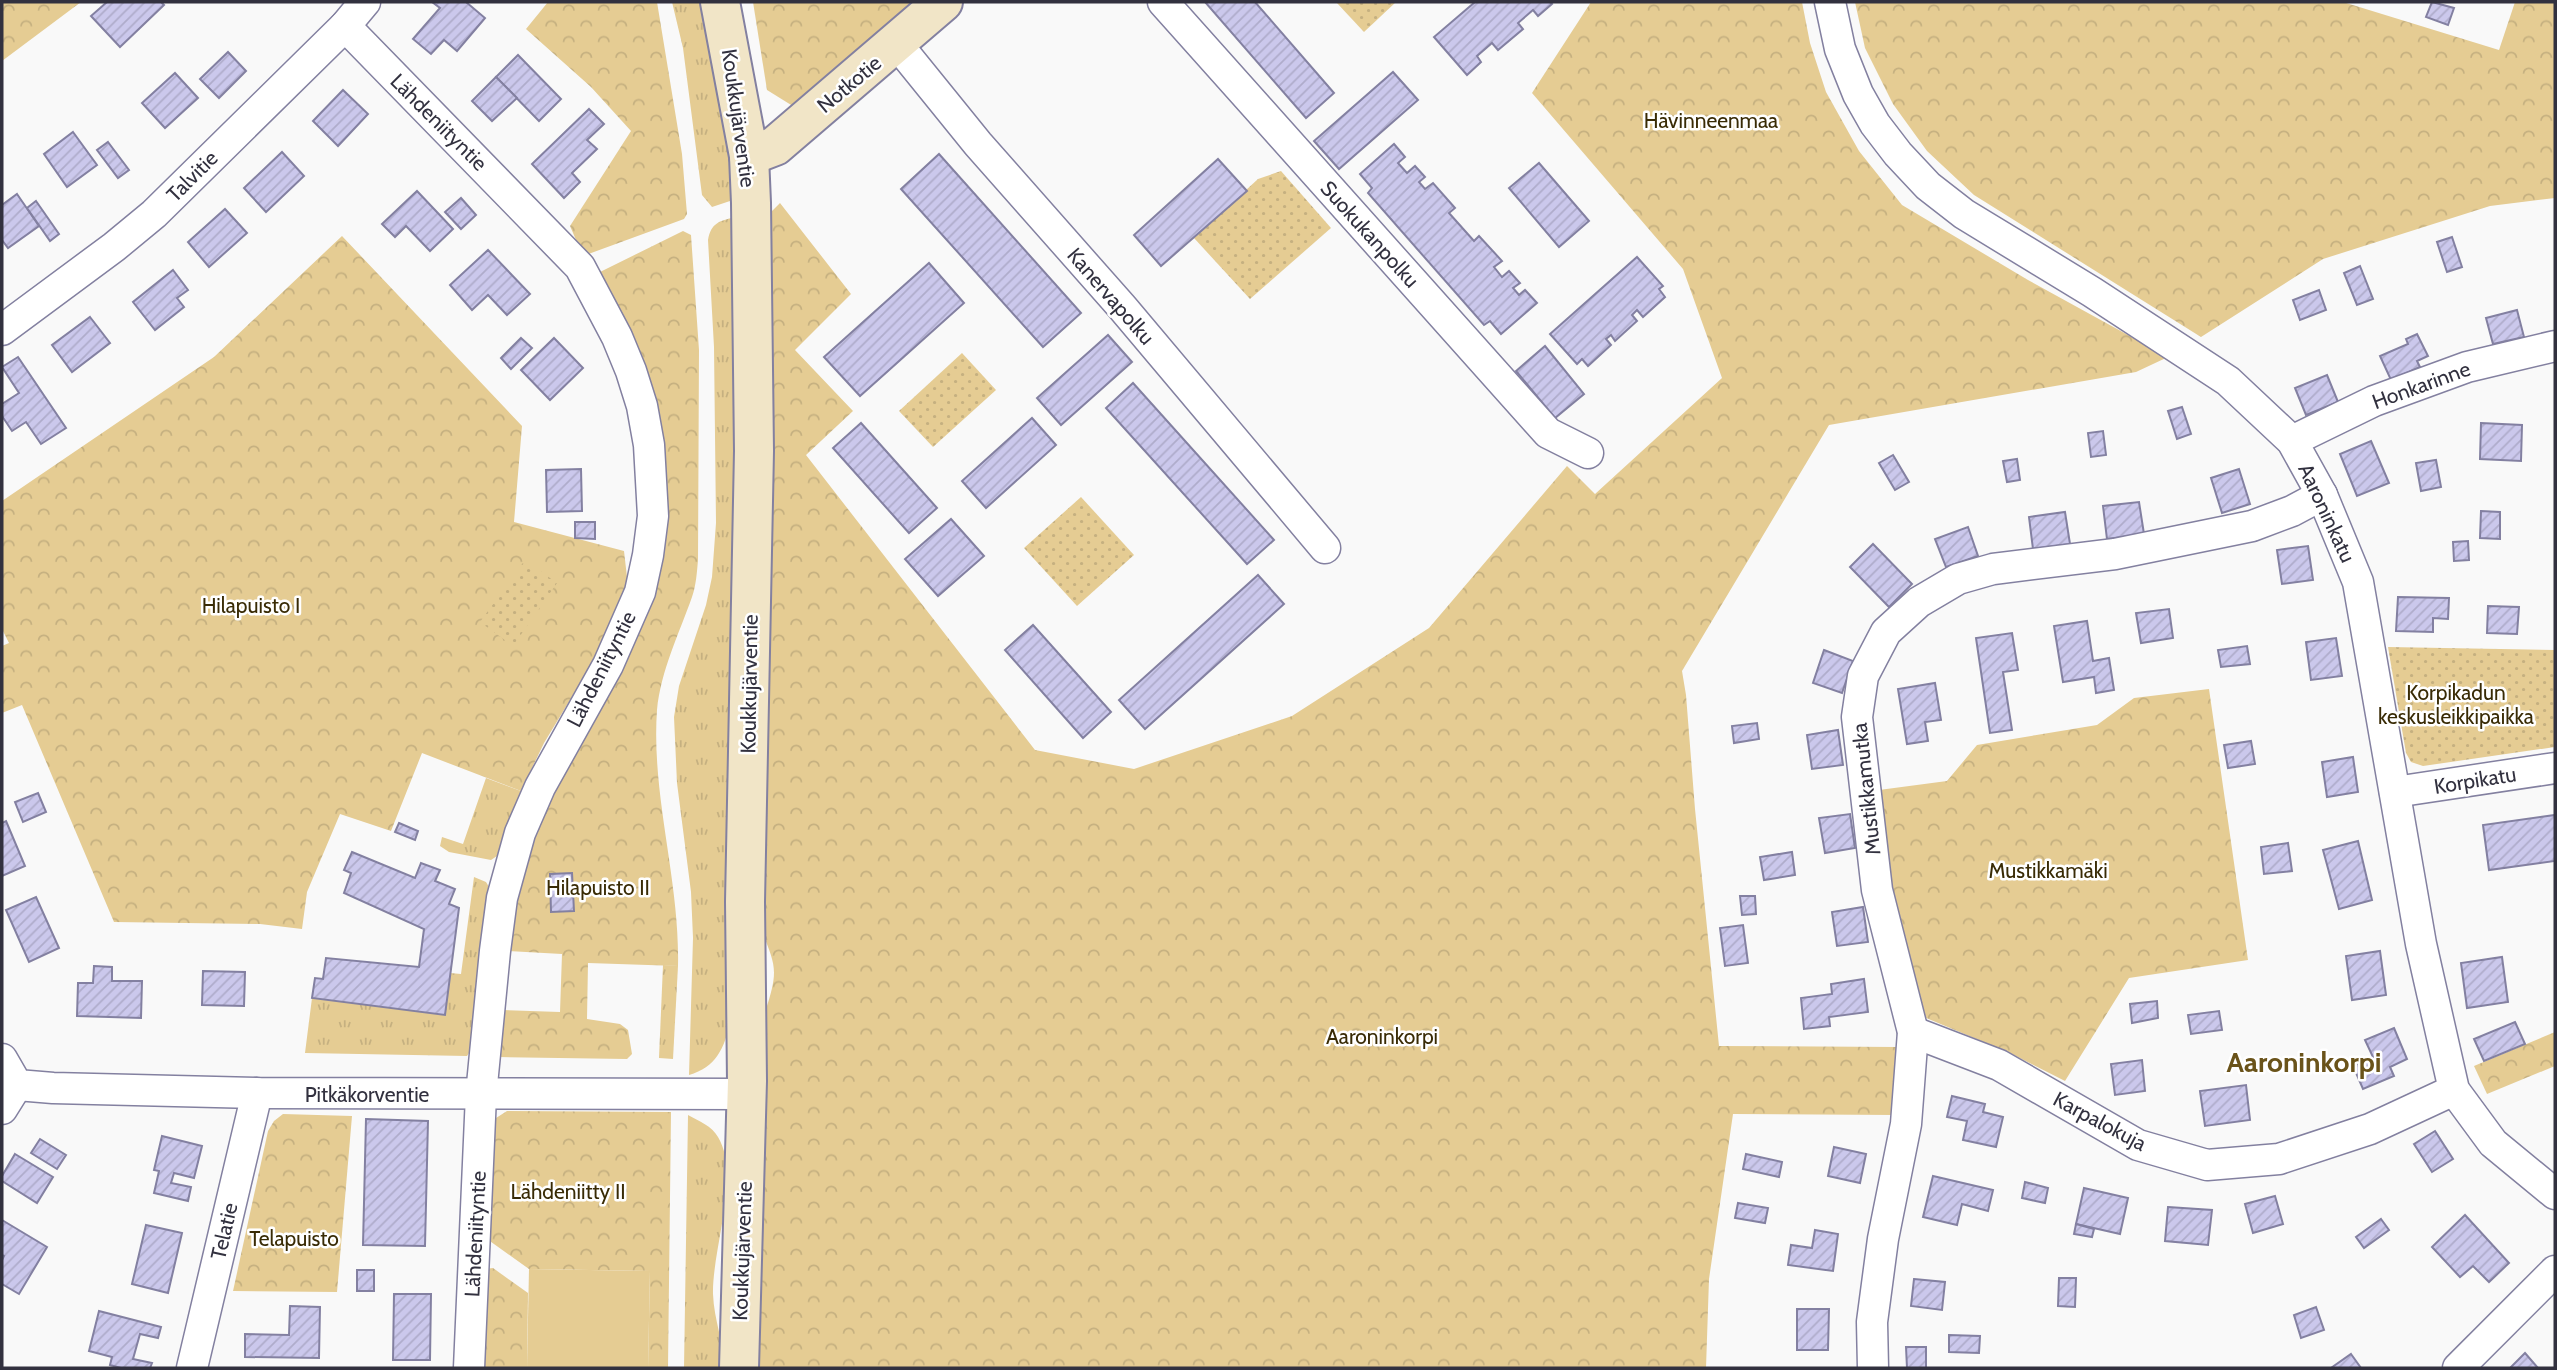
<svg xmlns="http://www.w3.org/2000/svg" width="2557" height="1370" font-family="Cabin,sans-serif">
<defs>
<pattern id="grass-tufts" width="24" height="20" patternUnits="userSpaceOnUse" patternTransform="scale(1.75)"><rect width="24" height="20" fill="#e5cc93"/><path d="M3 7l-1-3M5 7V3M7 7l1-3M15 17l-1-3M17 17v-4M19 17l1-3" fill="none" stroke="#c5b080"/></pattern>
<pattern id="forest-crowns" width="20" height="18" patternUnits="userSpaceOnUse" patternTransform="scale(1.75)"><rect width="20" height="18" fill="#e5cc93"/><path d="M2 6a3 3 0 1 1 6 0M12 15a3 3 0 1 1 6 0" fill="none" stroke="#c5b080"/></pattern>
<pattern id="park-dots" width="8" height="8" patternUnits="userSpaceOnUse" patternTransform="scale(1.75)"><rect width="8" height="8" fill="#e5cc93"/><path d="M2 2h.1M6 6h.1" fill="none" stroke="#c5b080" stroke-width="1.8" stroke-linecap="round"/></pattern>
<pattern id="building-hatch" width="6" height="6" patternUnits="userSpaceOnUse" patternTransform="scale(1.75)"><rect width="6" height="6" fill="#cbc8ec"/><path d="M-1 1l2-2M0 6l6-6M5 7l2-2" fill="none" stroke="#afaccb"/></pattern>
</defs>
<rect width="100%" height="100%" fill="#f9f9f9"/>
<g fill="url(#grass-tufts)">
<polygon points="672,2 707,2 730,156 733,200 712,207 702,195 683,48"/>
<path d="M735 217 737 267 730 1023C724 1049 716 1067 689 1075L693 938 691 892 677 783 674 717 679 686 706 605 712 577 716 523 714 347 708 240C711 223 719 221 735 217Z"/>
<polygon points="486,778 521,791 497,856 491,860 449,852 440,846 442,837 463,844"/>
<polygon points="474,877 486,882 489,887 482,929 471,1050 467,1056 305,1053 312,998 450,973 461,974"/>
<polygon points="663,965 678,966 673,1059 659,1058"/>
<path d="M688 1115C699 1121 712 1126 718 1137 741 1175 712 1249 713 1294 714 1320 724 1344 725 1368H684Z"/>
</g>
<g fill="url(#forest-crowns)">
<polygon points="2,2 81,2 2,61"/>
<polygon points="548,2 657,2 682,154 687,214 684,219 583,256 570,226 631,131 591,87 526,29"/>
<polygon points="753,2 914,2 796,108 767,90"/>
<path d="M1591 2H1802L1810 43 1826 92 1859 151 1902 205 2028 280 2168 357 2136 372 1829 425 1682 671 1686 695 1695 809 1719 1046 1898 1047 1895 1115 1733 1114 1709 1279 1706 1368H756L765 1012C780 967 775 966 759 923L768 215 780 203 851 294 795 350 853 411 806 455 1035 750 1134 769 1292 716 1429 628 1567 466 1595 494 1722 378 1683 269 1532 93Z"/>
<polygon points="1855,2 2343,2 2499,50 2515,2 2555,2 2555,198 2490,206 2323,259 2201,337 1974,195 1927,151 1893,104 1865,48"/>
<path d="M683 231 691 235 699 350 698 560C697 572 696 586 692 597 679 634 661 670 657 710 651 796 680 880 678 966L588 963 587 1019 620 1024 628 1030 632 1054 627 1059 498 1057 501 1010 560 1012 562 954 506 951 516 901 537 827 662 504 600 282V272Z"/>
<polygon points="342,236 522,426 514,522 624,551 628,586 608,637 544,743 521,791 422,753 391,831 340,814 307,892 302,929 260,924 114,922 22,705 2,713 2,646 9,643 2,629 2,501 214,357"/>
<polygon points="2209,689 2248,960 2129,978 2065,1081 2010,1053 1919,1015 1889,877 1879,790 1947,781 1977,745 2097,725 2134,698"/>
<polygon points="2555,1032 2555,1066 2487,1094 2474,1066"/>
<polygon points="507,1111 671,1112 668,1368 648,1368 650,1271 529,1269 487,1239 491,1129 496,1118"/>
<polygon points="283,1114 352,1116 337,1292 233,1291 268,1131 274,1121"/>
<polygon points="493,1268 528,1293 527,1368 481,1368 485,1269"/>
</g>
<g fill="url(#park-dots)">
<polygon points="1336,2 1396,2 1364,32"/>
<polygon points="1281,171 1331,228 1250,299 1194,238 1258,179"/>
<polygon points="962,353 996,390 933,447 899,411"/>
<polygon points="1081,497 1134,555 1077,606 1024,548"/>
<polygon points="525,560 557,583 513,646 480,622"/>
<polygon points="2388,647 2555,650 2555,747 2423,766 2411,762 2406,753"/>
</g>
<polygon fill="#e5cc93" points="529,1269 650,1271 648,1368 527,1368"/>
<g fill="url(#building-hatch)" stroke="#8380a1" stroke-width="2">
<polygon points="107,2 161,2 164,5 120,47 91,16"/>
<polygon points="432,2 466,2 485,18 457,51 444,40 431,54 413,39 440,8"/>
<polygon points="1205,2 1255,2 1334,93 1306,118"/>
<polygon points="1475,2 1550,2 1552,4 1538,16 1533,10 1518,23 1523,29 1498,50 1492,43 1477,56 1481,62 1467,75 1434,37"/>
<polygon points="2432,2 2454,8 2448,25 2426,17"/>
<polygon points="228,52 246,71 219,98 200,79"/>
<polygon points="518,55 561,99 539,121 496,77"/>
<polygon points="1393,72 1418,100 1339,169 1314,141"/>
<polygon points="175,73 198,98 165,128 142,103"/>
<polygon points="496,77 517,98 492,121 472,101"/>
<polygon points="343,90 368,114 338,146 313,121"/>
<polygon points="589,109 604,124 587,140 597,149 572,173 580,182 564,198 532,164"/>
<polygon points="73,132 97,165 67,187 44,154"/>
<polygon points="108,142 129,170 118,178 97,150"/>
<polygon points="1394,144 1405,157 1398,163 1407,173 1415,166 1425,177 1419,182 1425,189 1433,183 1455,208 1449,213 1474,241 1479,236 1502,261 1494,267 1502,277 1509,271 1520,283 1513,288 1519,295 1525,290 1537,303 1501,334 1490,321 1484,325 1368,193 1372,188 1360,174"/>
<polygon points="282,152 304,176 266,212 244,188"/>
<polygon points="939,154 1081,313 1043,347 901,189"/>
<polygon points="1218,159 1247,191 1161,266 1134,235"/>
<polygon points="1539,163 1589,221 1559,247 1509,188"/>
<polygon points="417,191 453,229 430,251 406,226 395,237 382,224"/>
<polygon points="17,194 39,226 8,248 2,240 2,205"/>
<polygon points="461,198 476,215 461,229 445,212"/>
<polygon points="36,201 59,234 50,241 27,208"/>
<polygon points="225,209 247,233 209,267 188,242"/>
<polygon points="2452,237 2462,267 2447,272 2437,242"/>
<polygon points="488,250 530,294 507,315 488,295 472,310 450,285"/>
<polygon points="1637,257 1663,286 1659,289 1665,297 1643,317 1637,310 1632,315 1637,321 1615,341 1611,335 1606,339 1611,345 1588,366 1582,359 1577,364 1550,334"/>
<polygon points="929,263 964,303 860,396 824,357"/>
<polygon points="2360,266 2373,299 2357,305 2344,273"/>
<polygon points="173,270 188,290 177,298 184,307 155,330 133,302"/>
<polygon points="2319,290 2326,310 2300,320 2293,300"/>
<polygon points="2517,310 2524,337 2493,344 2486,318"/>
<polygon points="90,317 110,343 72,372 52,345"/>
<polygon points="2417,334 2428,356 2417,361 2420,367 2391,380 2380,356 2408,344 2406,339"/>
<polygon points="1108,335 1132,362 1061,425 1037,398"/>
<polygon points="521,338 532,348 511,369 501,358"/>
<polygon points="554,338 583,368 550,400 521,370"/>
<polygon points="1545,346 1584,394 1555,418 1516,371"/>
<polygon points="18,357 66,428 41,444 26,422 12,431 2,416 2,404 19,393 2,367"/>
<polygon points="2327,375 2338,402 2306,415 2295,388"/>
<polygon points="1133,383 1274,540 1247,564 1106,408"/>
<polygon points="2182,407 2191,434 2177,439 2168,411"/>
<polygon points="1032,418 1056,445 986,508 962,481"/>
<polygon points="861,423 937,508 909,533 833,448"/>
<polygon points="2481,423 2522,425 2521,461 2480,459"/>
<polygon points="2103,431 2106,455 2091,457 2088,433"/>
<polygon points="2371,441 2389,483 2357,496 2340,454"/>
<polygon points="1893,455 1909,482 1895,490 1879,463"/>
<polygon points="2017,459 2020,480 2007,482 2003,461"/>
<polygon points="2436,460 2441,487 2421,491 2416,463"/>
<polygon points="581,469 582,511 547,512 546,470"/>
<polygon points="2239,469 2250,504 2222,513 2211,478"/>
<polygon points="2139,502 2144,534 2107,539 2103,506"/>
<polygon points="2481,511 2500,512 2500,539 2480,538"/>
<polygon points="2065,512 2070,544 2033,549 2029,517"/>
<polygon points="951,519 984,556 938,596 905,559"/>
<polygon points="575,522 595,522 595,539 575,538"/>
<polygon points="1968,527 1978,556 1946,567 1935,539"/>
<polygon points="2468,541 2469,560 2454,561 2453,542"/>
<polygon points="1873,544 1912,584 1889,607 1850,567"/>
<polygon points="2308,546 2313,580 2282,584 2277,550"/>
<polygon points="1258,575 1284,604 1145,729 1119,700"/>
<polygon points="2398,597 2449,598 2448,619 2433,618 2433,632 2396,631"/>
<polygon points="2488,606 2519,607 2517,634 2487,633"/>
<polygon points="2169,609 2173,638 2141,643 2136,613"/>
<polygon points="2087,621 2093,661 2109,658 2114,690 2096,693 2094,677 2063,682 2054,626"/>
<polygon points="1033,625 1111,712 1083,738 1005,650"/>
<polygon points="2012,633 2018,670 2003,672 2012,730 1990,733 1976,638"/>
<polygon points="2336,638 2342,676 2311,680 2306,642"/>
<polygon points="2247,646 2250,664 2221,667 2218,650"/>
<polygon points="1824,650 1853,661 1842,693 1813,683"/>
<polygon points="1935,683 1941,720 1925,722 1928,741 1907,744 1898,689"/>
<polygon points="1757,723 1759,739 1734,743 1732,726"/>
<polygon points="1838,730 1843,765 1812,769 1807,735"/>
<polygon points="2251,741 2255,764 2228,768 2224,745"/>
<polygon points="2353,757 2358,792 2327,797 2322,762"/>
<polygon points="38,793 46,812 23,822 15,802"/>
<polygon points="1850,814 1855,848 1825,853 1819,818"/>
<polygon points="2555,815 2555,861 2489,870 2483,825"/>
<polygon points="6,821 25,866 2,876 2,823"/>
<polygon points="399,823 418,831 415,840 395,832"/>
<polygon points="2358,841 2372,900 2339,909 2323,850"/>
<polygon points="2288,843 2292,871 2264,874 2261,847"/>
<polygon points="352,852 415,878 421,863 440,870 435,881 455,889 449,904 459,908 445,1015 312,998 315,978 323,979 326,958 419,967 424,929 344,893 351,873 344,870"/>
<polygon points="1792,852 1795,875 1764,880 1760,857"/>
<polygon points="572,873 574,911 551,912 550,874"/>
<polygon points="1740,896 1755,896 1756,914 1742,915"/>
<polygon points="36,897 59,948 29,962 6,910"/>
<polygon points="1863,907 1868,942 1837,946 1832,912"/>
<polygon points="1743,925 1748,963 1725,966 1720,928"/>
<polygon points="2380,951 2386,995 2352,1000 2346,956"/>
<polygon points="2502,957 2508,1002 2467,1008 2461,963"/>
<polygon points="94,966 112,967 112,981 142,981 141,1018 77,1016 78,983 93,983"/>
<polygon points="203,971 245,972 244,1006 202,1005"/>
<polygon points="1864,979 1868,1012 1829,1017 1830,1026 1804,1029 1801,998 1832,994 1831,984"/>
<polygon points="2157,1001 2158,1018 2132,1023 2130,1004"/>
<polygon points="2219,1011 2222,1030 2191,1034 2188,1015"/>
<polygon points="2515,1022 2525,1044 2484,1061 2474,1039"/>
<polygon points="2394,1028 2407,1059 2390,1067 2394,1076 2363,1089 2353,1066 2373,1057 2365,1040"/>
<polygon points="2142,1060 2145,1091 2115,1095 2111,1064"/>
<polygon points="2246,1085 2250,1120 2205,1126 2200,1091"/>
<polygon points="1952,1096 1985,1104 1983,1112 2003,1117 1996,1147 1963,1140 1967,1121 1947,1117"/>
<polygon points="366,1119 428,1121 425,1246 363,1245"/>
<polygon points="2435,1131 2453,1159 2432,1172 2414,1144"/>
<polygon points="162,1136 202,1146 194,1178 174,1173 171,1183 191,1187 188,1201 154,1193 159,1171 154,1170"/>
<polygon points="40,1139 66,1155 57,1169 31,1153"/>
<polygon points="1834,1147 1866,1154 1860,1183 1828,1176"/>
<polygon points="15,1154 53,1177 37,1203 2,1181 2,1176"/>
<polygon points="1746,1154 1782,1162 1779,1177 1743,1169"/>
<polygon points="1933,1176 1993,1190 1988,1211 1962,1204 1957,1225 1923,1217"/>
<polygon points="2025,1182 2048,1188 2045,1203 2022,1198"/>
<polygon points="2084,1188 2128,1198 2120,1234 2076,1224"/>
<polygon points="2275,1196 2283,1224 2253,1233 2245,1204"/>
<polygon points="1738,1203 1768,1208 1765,1223 1735,1218"/>
<polygon points="2168,1207 2212,1210 2208,1245 2165,1241"/>
<polygon points="2465,1215 2509,1263 2489,1282 2473,1266 2460,1277 2432,1247"/>
<polygon points="2381,1219 2389,1230 2364,1248 2356,1237"/>
<polygon points="2,1220 47,1247 19,1294 2,1284 2,1260 4,1256 2,1255"/>
<polygon points="2076,1224 2094,1229 2092,1237 2074,1234"/>
<polygon points="146,1225 182,1233 168,1293 132,1284"/>
<polygon points="1815,1230 1838,1234 1833,1271 1788,1265 1791,1245 1812,1248"/>
<rect x="357" y="1270" width="17" height="21"/>
<polygon points="2059,1278 2076,1278 2075,1307 2058,1306"/>
<polygon points="1914,1279 1945,1282 1942,1310 1911,1306"/>
<polygon points="394,1294 431,1294 430,1360 393,1360"/>
<polygon points="290,1306 320,1307 319,1358 245,1357 245,1334 289,1335"/>
<polygon points="2316,1307 2324,1330 2301,1338 2294,1315"/>
<polygon points="1797,1309 1829,1309 1828,1350 1797,1350"/>
<polygon points="99,1311 161,1327 158,1338 140,1334 133,1359 152,1363 150,1368 121,1368 110,1365 112,1357 89,1351"/>
<polygon points="1949,1335 1980,1336 1979,1353 1949,1352"/>
<polygon points="1906,1347 1926,1347 1926,1368 1907,1368"/>
<polygon points="2525,1353 2538,1368 2510,1368"/>
<polygon points="2351,1354 2361,1368 2331,1368"/>
</g>
<g fill="none" stroke-linecap="round" stroke-linejoin="round">
<defs>
<g id="street">
<polyline points="1163,2 1548,433 1588,453"/>
<polyline points="1830,2 1840,49 1858,94 1875,124 1898,154 1928,186 1964,214 2092,292 2228,381 2292,441 2322,495 2358,582 2421,944 2454,1090 2493,1143 2555,1194"/>
<polyline points="345,26 580,267 617,337 631,371 642,406 649,445 653,516 648,555 640,592 608,665 540,787 520,833 502,898 495,951 481,1095 469,1368"/>
<polyline points="897,44 978,144 1122,307 1325,548"/>
<polyline points="2,330 114,247 154,214 345,26 365,2"/>
<polyline points="2292,441 2374,401 2467,367 2555,346"/>
<polyline points="2395,792 2555,768"/>
<polyline points="1913,1032 1999,1065 2138,1145 2207,1165 2279,1159 2370,1129 2454,1090"/>
<polyline points="2,1059 17,1085 53,1088 257,1093 746,1094"/>
<polyline points="2,1109 17,1085"/>
<polyline points="192,1368 257,1093"/>
<polyline points="1873,1368 1872,1322 1883,1239 1906,1124 1913,1032 1877,890 1857,717 1863,676 1886,632 1919,602 1958,579 1993,569 2115,554 2252,526 2292,511 2322,495"/>
<polyline points="2458,1368 2555,1271"/>
</g>
<g id="secondary">
<polyline points="720,2 749,156 751,203 754,451 745,902 747,1081 739,1368"/>
<polyline points="749,156 775,146 943,2"/>
</g>
</defs>
<use href="#street" stroke="#8380a0" stroke-width="33"/>
<use href="#secondary" stroke="#8380a0" stroke-width="42"/>
<use href="#street" stroke="#fff" stroke-width="30"/>
<use href="#secondary" stroke="#f1e5c7" stroke-width="38"/>
</g>
<g text-anchor="middle" dominant-baseline="central" stroke-width="5" stroke-linejoin="round" paint-order="stroke">
<g font-size="21" fill="#32313f" stroke="#fff">
<text transform="translate(849 84) rotate(-40)">Notkotie</text>
<text transform="translate(739 118) rotate(82)">Koukkujärventie</text>
<text transform="translate(439 122) rotate(45)">Lähdeniityntie</text>
<text transform="translate(192 176) rotate(-45)">Talvitie</text>
<text transform="translate(1370 234) rotate(48)">Suokukanpolku</text>
<text transform="translate(1111 296) rotate(49)">Kanervapolku</text>
<text transform="translate(2421 385) rotate(-20)">Honkarinne</text>
<text transform="translate(2327 513) rotate(65)">Aaroninkatu</text>
<text transform="translate(601 669) rotate(-63)">Lähdeniityntie</text>
<text transform="translate(749 684) rotate(-89)">Koukkujärventie</text>
<text transform="translate(2475 780) rotate(-9)">Korpikatu</text>
<text transform="translate(1866 789) rotate(-96)">Mustikkamutka</text>
<text x="367" y="1094">Pitkäkorventie</text>
<text transform="translate(2100 1121) rotate(28)">Karpalokuja</text>
<text transform="translate(224 1231) rotate(-77)">Telatie</text>
<text transform="translate(475 1234) rotate(-87)">Lähdeniityntie</text>
<text transform="translate(742 1251) rotate(-88)">Koukkujärventie</text>
</g>
<g font-size="21" fill="#392b05" stroke="#fff">
<text x="1711" y="120">Hävinneenmaa</text>
<text x="251" y="605">Hilapuisto I</text>
<text x="2456" y="692">Korpikadun<tspan x="2456" dy="24">keskusleikkipaikka</tspan></text>
<text x="2048" y="870">Mustikkamäki</text>
<text x="598" y="887">Hilapuisto II</text>
<text x="1382" y="1036">Aaroninkorpi</text>
<text x="568" y="1191">Lähdeniitty II</text>
<text x="294" y="1238">Telapuisto</text>
</g>
<g font-size="28" font-weight="bold" fill="#6a531a" stroke="#fff">
<text x="2304" y="1062">Aaroninkorpi</text>
</g>
</g>
<rect width="2557" height="1370" fill="none" stroke="#32313f" stroke-width="7"/>
</svg>
